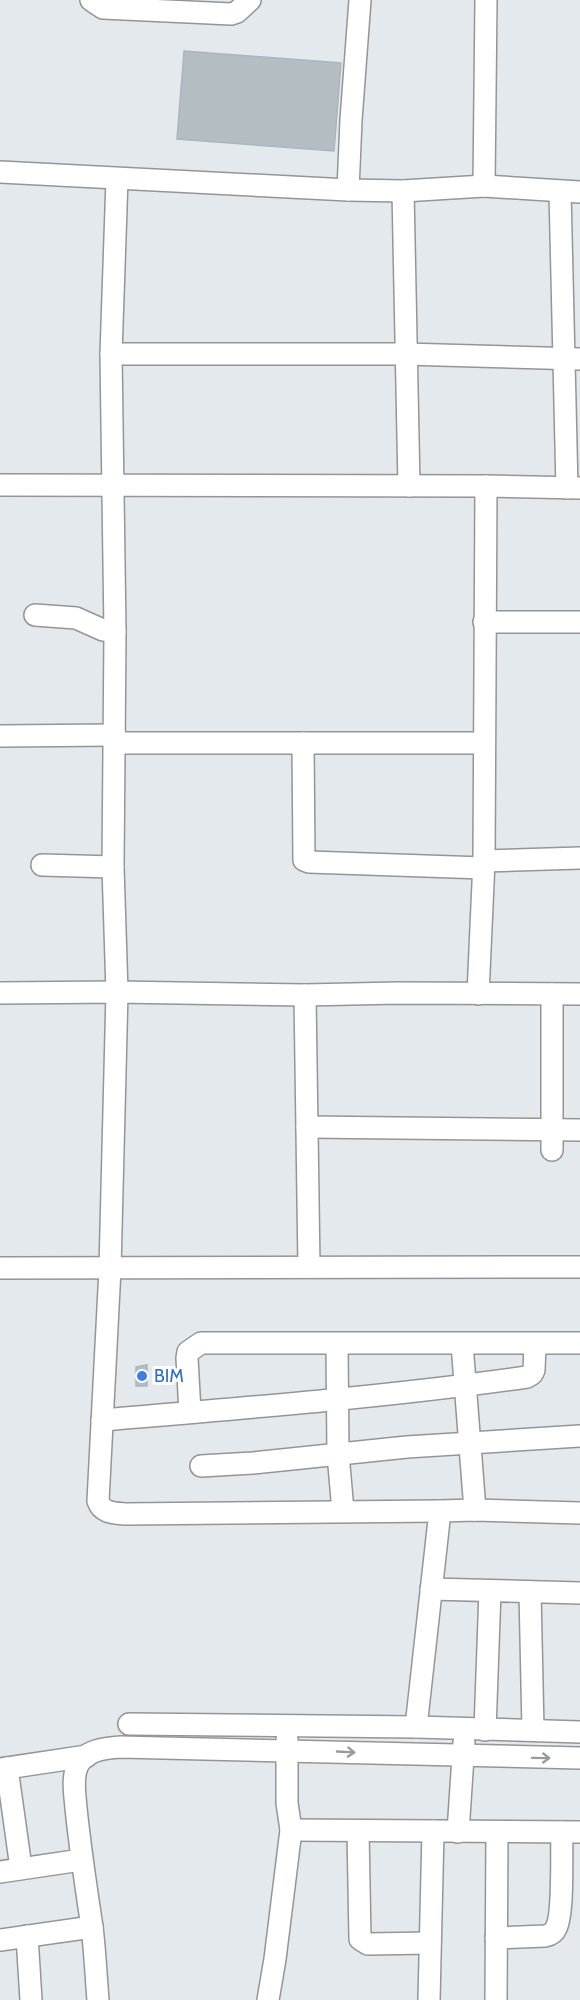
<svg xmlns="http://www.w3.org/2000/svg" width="580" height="2000" font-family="Cabin,sans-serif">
<rect width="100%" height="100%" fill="#e4e9ee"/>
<g fill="#b4bdc2" stroke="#a8b7bf" stroke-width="1.5">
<polygon points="184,51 341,63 334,151 177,139"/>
<polygon points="147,1365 147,1386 136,1386 136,1367"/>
</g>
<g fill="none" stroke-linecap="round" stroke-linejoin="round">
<defs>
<g id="minor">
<polyline points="91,0 103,8 231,14 237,12 250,0"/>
<polyline points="0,172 348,190 403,191 484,186 580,192"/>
<path d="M117 179 111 354 115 632 113 867 117 992 110 1269 98 1501C102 1513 113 1513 125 1514L440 1511"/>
<polyline points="484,186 486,0"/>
<polyline points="348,190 351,120 360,0"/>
<polyline points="403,191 409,486"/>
<polyline points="560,192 567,488"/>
<polyline points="111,354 405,354 580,359"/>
<polyline points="0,485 486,486 580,488"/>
<polyline points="35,615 76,618 103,630 115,632"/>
<polyline points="484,622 580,622"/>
<polyline points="0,736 115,735"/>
<polyline points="115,743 484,743"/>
<polyline points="303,743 304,860 309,862 483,868"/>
<polyline points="484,861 580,858"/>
<polyline points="42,865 113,867"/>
<polyline points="0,993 117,992 305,995 398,993 580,994"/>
<polyline points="478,994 484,861 486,486"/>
<polyline points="552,994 552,1150"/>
<polyline points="305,995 309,1267"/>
<polyline points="307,1127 580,1130"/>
<polyline points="0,1268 580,1267"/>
<polyline points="462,1344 475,1510"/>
<polyline points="337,1345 338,1454 343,1511"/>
<polyline points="190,1412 187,1358 188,1352 201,1343 580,1343"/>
<path d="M102 1420C244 1408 386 1397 527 1377L532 1374 534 1370 535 1344"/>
<polyline points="201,1466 253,1463 407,1447 580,1436"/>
<polyline points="431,1589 580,1593"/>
<polyline points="530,1592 533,1730"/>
<polyline points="129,1724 416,1727 580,1732"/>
<polyline points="416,1727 440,1511 475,1510 580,1513"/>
<polyline points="485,1730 490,1591"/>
<polyline points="7,1768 21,1868"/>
<polyline points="0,1769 87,1756"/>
<polyline points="291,1830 580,1832"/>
<polyline points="358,1831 360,1939 368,1944 430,1943"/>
<polyline points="458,1832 464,1742"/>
<polyline points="0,1872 81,1860"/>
<polyline points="27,1936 31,2000"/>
<path d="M496 1938 545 1936C550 1935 554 1933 556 1928 564 1914 561 1852 562 1832"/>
<polyline points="0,1940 92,1927"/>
<path d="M98 2000C96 1976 95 1951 92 1927 86 1887 80 1848 76 1808 75 1796 72 1779 77 1767 84 1750 105 1748 121 1747L580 1758"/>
<polyline points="268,2000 275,1959 291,1830 287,1803 287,1739"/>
<polyline points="429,2000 433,1831"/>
<polyline points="496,2000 497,1832"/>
</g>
</defs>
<use href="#minor" stroke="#959595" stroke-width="24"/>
<use href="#minor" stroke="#fff" stroke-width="21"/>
</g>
<defs><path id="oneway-shaft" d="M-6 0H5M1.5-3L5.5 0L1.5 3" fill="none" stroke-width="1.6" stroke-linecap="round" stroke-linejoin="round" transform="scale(1.5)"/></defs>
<g stroke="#9a9a9a">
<use href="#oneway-shaft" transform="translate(346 1752) rotate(3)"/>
<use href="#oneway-shaft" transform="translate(541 1758) rotate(1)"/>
</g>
<circle fill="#3f7fe0" stroke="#fff" stroke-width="2" cx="142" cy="1376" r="6"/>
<g text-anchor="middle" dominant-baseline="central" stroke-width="6" stroke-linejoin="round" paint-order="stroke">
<g font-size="18" fill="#366cbe" stroke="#fff" text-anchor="start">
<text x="154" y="1376">BIM</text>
</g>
</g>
</svg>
